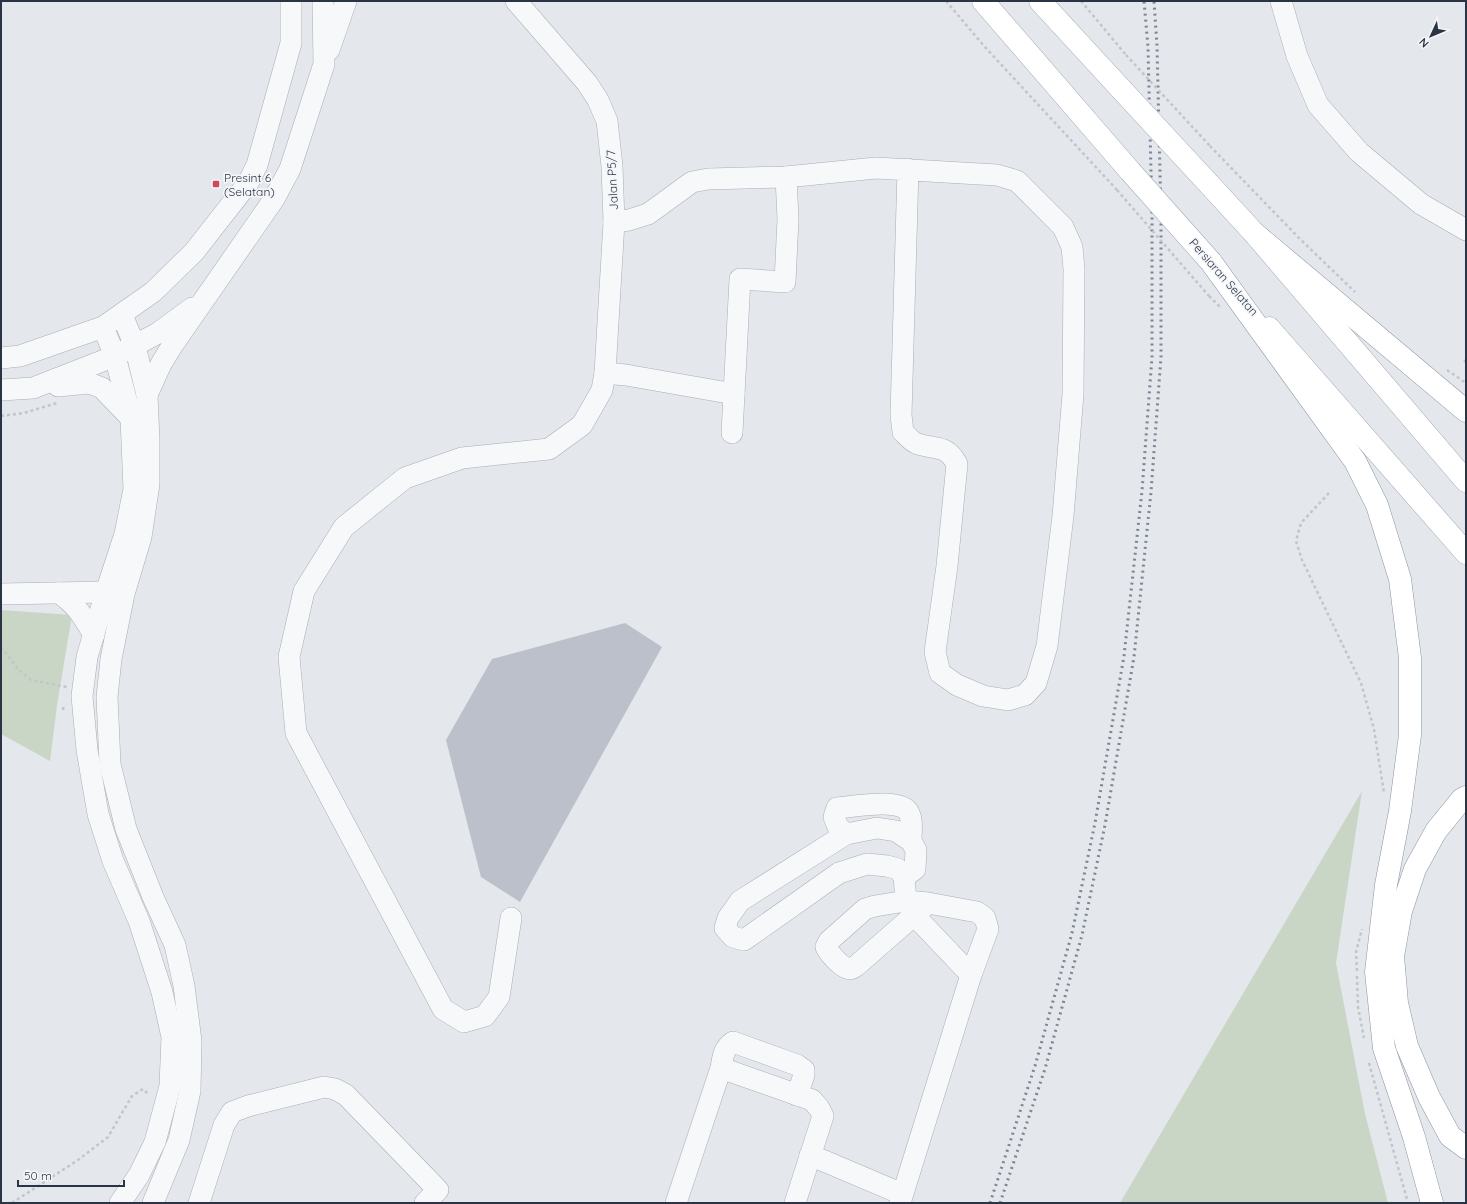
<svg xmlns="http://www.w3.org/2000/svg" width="1467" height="1204" font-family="Quicksand,sans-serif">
<rect width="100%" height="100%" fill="#e4e7ec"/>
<g fill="#c9d6c5">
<polygon points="1,610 72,615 57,705 50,761 1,734"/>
<polygon points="1362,791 1336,963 1365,1114 1388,1203 1120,1203"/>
</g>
<polygon fill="#bbc0ca" points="625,623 662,647 520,902 481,877 446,740 492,659"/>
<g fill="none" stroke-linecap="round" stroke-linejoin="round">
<defs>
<g id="minor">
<polyline points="1281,1 1297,56 1318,105 1359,152 1421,204 1466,230"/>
<polyline points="329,50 346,1"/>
<path d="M614 222 629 220 648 214 692 182 708 179 786 177 876 168 997 175 1017 181 1063 227 1072 247 1074 269 1073 394 1063 516 1047 646 1036 683 1025 695 1008 700 983 696 957 685 940 673 935 652 947 566 957 464C946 444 937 450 918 444 913 443 907 436 903 432L901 415 908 169"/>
<polyline points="122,315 135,346 147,395 149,440 149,484 141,537 124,594 111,659 107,697 110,764 126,829 153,897 175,945 184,986 191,1041 190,1091 179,1140 153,1203"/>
<polyline points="103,327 115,356 131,418 134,489 125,534 106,592 87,657 82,696 87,750 98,814 113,861 139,921 162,992 172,1037 170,1086 155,1142 139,1175 120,1203"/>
<polyline points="1,358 20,356 103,327 153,292 194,252 248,183 257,165 291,43 291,1"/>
<polyline points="605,373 626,375 734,394"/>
<polyline points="58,386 89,383 102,388 129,416"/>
<polyline points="1,390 33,388 115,356 158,333 192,308"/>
<polyline points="147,395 161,364 172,346 274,199 290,169 324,64 323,1"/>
<polyline points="732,433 740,279 785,282 788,219 786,177"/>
<path d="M59 593C76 604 84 618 94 635"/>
<polyline points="1,594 106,592 119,594"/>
<path d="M846 834 838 827 834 817 837 808C852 807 902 797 909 813 913 821 911 832 911 841"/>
<polyline points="904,877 915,869 916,850 911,841 896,831 877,828 846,834 740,901 728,918 725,928 733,937 744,940 839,873 867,864 887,866 898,869 904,877 906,901"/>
<polyline points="914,915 971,975"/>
<polyline points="511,918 499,997 485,1016 464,1022 443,1009 296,733 289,657 304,591 344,527 405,478 462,458 549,449 582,425 602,390 605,373 614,222 612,166 607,121 598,100 587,83 516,1"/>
<polyline points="721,1068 812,1100 819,1108 823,1116 795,1203"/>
<polyline points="810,1155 902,1194"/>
<polyline points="199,1203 224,1125 232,1112 248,1106 324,1087 335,1089 346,1095 438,1190 425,1203"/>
<path d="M676 1203 721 1068C723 1057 723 1049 733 1042L797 1065 804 1070V1075L797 1095"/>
<path d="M900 1203 971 975 988 929 985 918 977 912 928 903 906 901 875 906 865 909 829 941 826 947C829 953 840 966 847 968 850 970 853 968 856 966L928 903"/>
</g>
<g id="major">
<polyline points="983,1 1130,171"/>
<polyline points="1040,1 1121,89"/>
<polyline points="1209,184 1254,233 1466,481"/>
<polyline points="1269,328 1466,553"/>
</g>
<g id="highway">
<polyline points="1254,233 1466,411"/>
<polyline points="1211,262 1355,461 1377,505 1400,579 1410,658 1410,735 1400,811 1386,885 1376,972 1384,1048 1414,1137 1432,1203"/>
<polyline points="1466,797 1462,799 1436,831 1415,869 1401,911 1393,956 1397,1003 1407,1046 1429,1097 1450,1136 1466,1148"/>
</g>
</defs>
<use href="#minor" stroke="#a9aeb7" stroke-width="22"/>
<use href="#major" stroke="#a3abb8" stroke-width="23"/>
<use href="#highway" stroke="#8b94a3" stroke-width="23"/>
<g stroke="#c2c5cb" stroke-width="2.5" stroke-dasharray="3 3" stroke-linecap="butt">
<polyline points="946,1 984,46 1117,190"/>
<polyline points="1081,1 1126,55"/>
<polyline points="1210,146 1299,238 1355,292"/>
<polyline points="1209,296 1221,308"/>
<polyline points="1464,362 1466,360"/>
<polyline points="1447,370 1466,383"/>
<polyline points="1,416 24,413 57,403"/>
<polyline points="1329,493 1301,523 1296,541 1302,560 1361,683 1374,729 1384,793"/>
<polyline points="1,647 18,669 31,680 67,687"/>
<polyline points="63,710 64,704"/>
<polyline points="1357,971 1356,952 1362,929"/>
<polyline points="1357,976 1358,1007 1364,1038"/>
<polyline points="1369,1063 1408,1203"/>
<polyline points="12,1203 78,1160 108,1137 132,1096 143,1089 149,1095"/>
</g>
<use href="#minor" stroke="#f7f8fa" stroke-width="21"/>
<use href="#major" stroke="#fff" stroke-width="22"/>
<use href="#highway" stroke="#fff" stroke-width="22"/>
<g stroke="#7d8696" stroke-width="3" stroke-dasharray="2 4" stroke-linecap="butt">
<polyline points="990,1203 1035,1066 1072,933 1095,823 1124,656 1142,491 1152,357 1152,214 1148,47 1144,1"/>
<polyline points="1000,1203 1045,1069 1082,935 1105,825 1134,657 1151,492 1161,357 1161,214 1157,46 1154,1"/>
</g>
<defs>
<g id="major-bridge">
<polyline points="1121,89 1209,184"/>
<polyline points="1130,171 1211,262"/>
</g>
</defs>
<use href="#major-bridge" stroke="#a3abb8" stroke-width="23" stroke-linecap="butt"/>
<g stroke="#c2c5cb" stroke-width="2.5" stroke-dasharray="3 3" stroke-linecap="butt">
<polyline points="1126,55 1210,146"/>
<polyline points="1117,190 1209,296"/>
</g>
<use href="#major-bridge" stroke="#fff" stroke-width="22"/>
</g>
<rect fill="#d1495b" stroke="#f4f6f9" stroke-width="1.5" x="212" y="180" width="8" height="8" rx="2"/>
<g text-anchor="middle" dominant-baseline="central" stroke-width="3.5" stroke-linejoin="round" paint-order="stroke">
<g font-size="12" fill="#2b3445" stroke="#f4f6f9" text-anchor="start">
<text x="224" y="177">Presint 6<tspan x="224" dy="14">(Selatan)</tspan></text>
</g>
<g font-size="12" fill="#2b3445" stroke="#f4f6f9">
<text transform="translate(612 180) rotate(-93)">Jalan P5/7</text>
<text transform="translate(1224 277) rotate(49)">Persiaran Selatan</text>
</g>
</g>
<rect width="1467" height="1204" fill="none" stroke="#2b3445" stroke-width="4"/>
<g transform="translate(1431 36) rotate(226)" stroke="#f4f6f9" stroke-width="3" paint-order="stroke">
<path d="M0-3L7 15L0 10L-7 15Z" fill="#2b3445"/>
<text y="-6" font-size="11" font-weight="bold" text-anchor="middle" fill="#2b3445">N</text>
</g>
<path d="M18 1180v6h106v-6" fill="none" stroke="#2b3445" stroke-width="2"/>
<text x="24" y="1180" font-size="12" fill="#2b3445" stroke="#f4f6f9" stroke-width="3" paint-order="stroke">50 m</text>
</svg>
